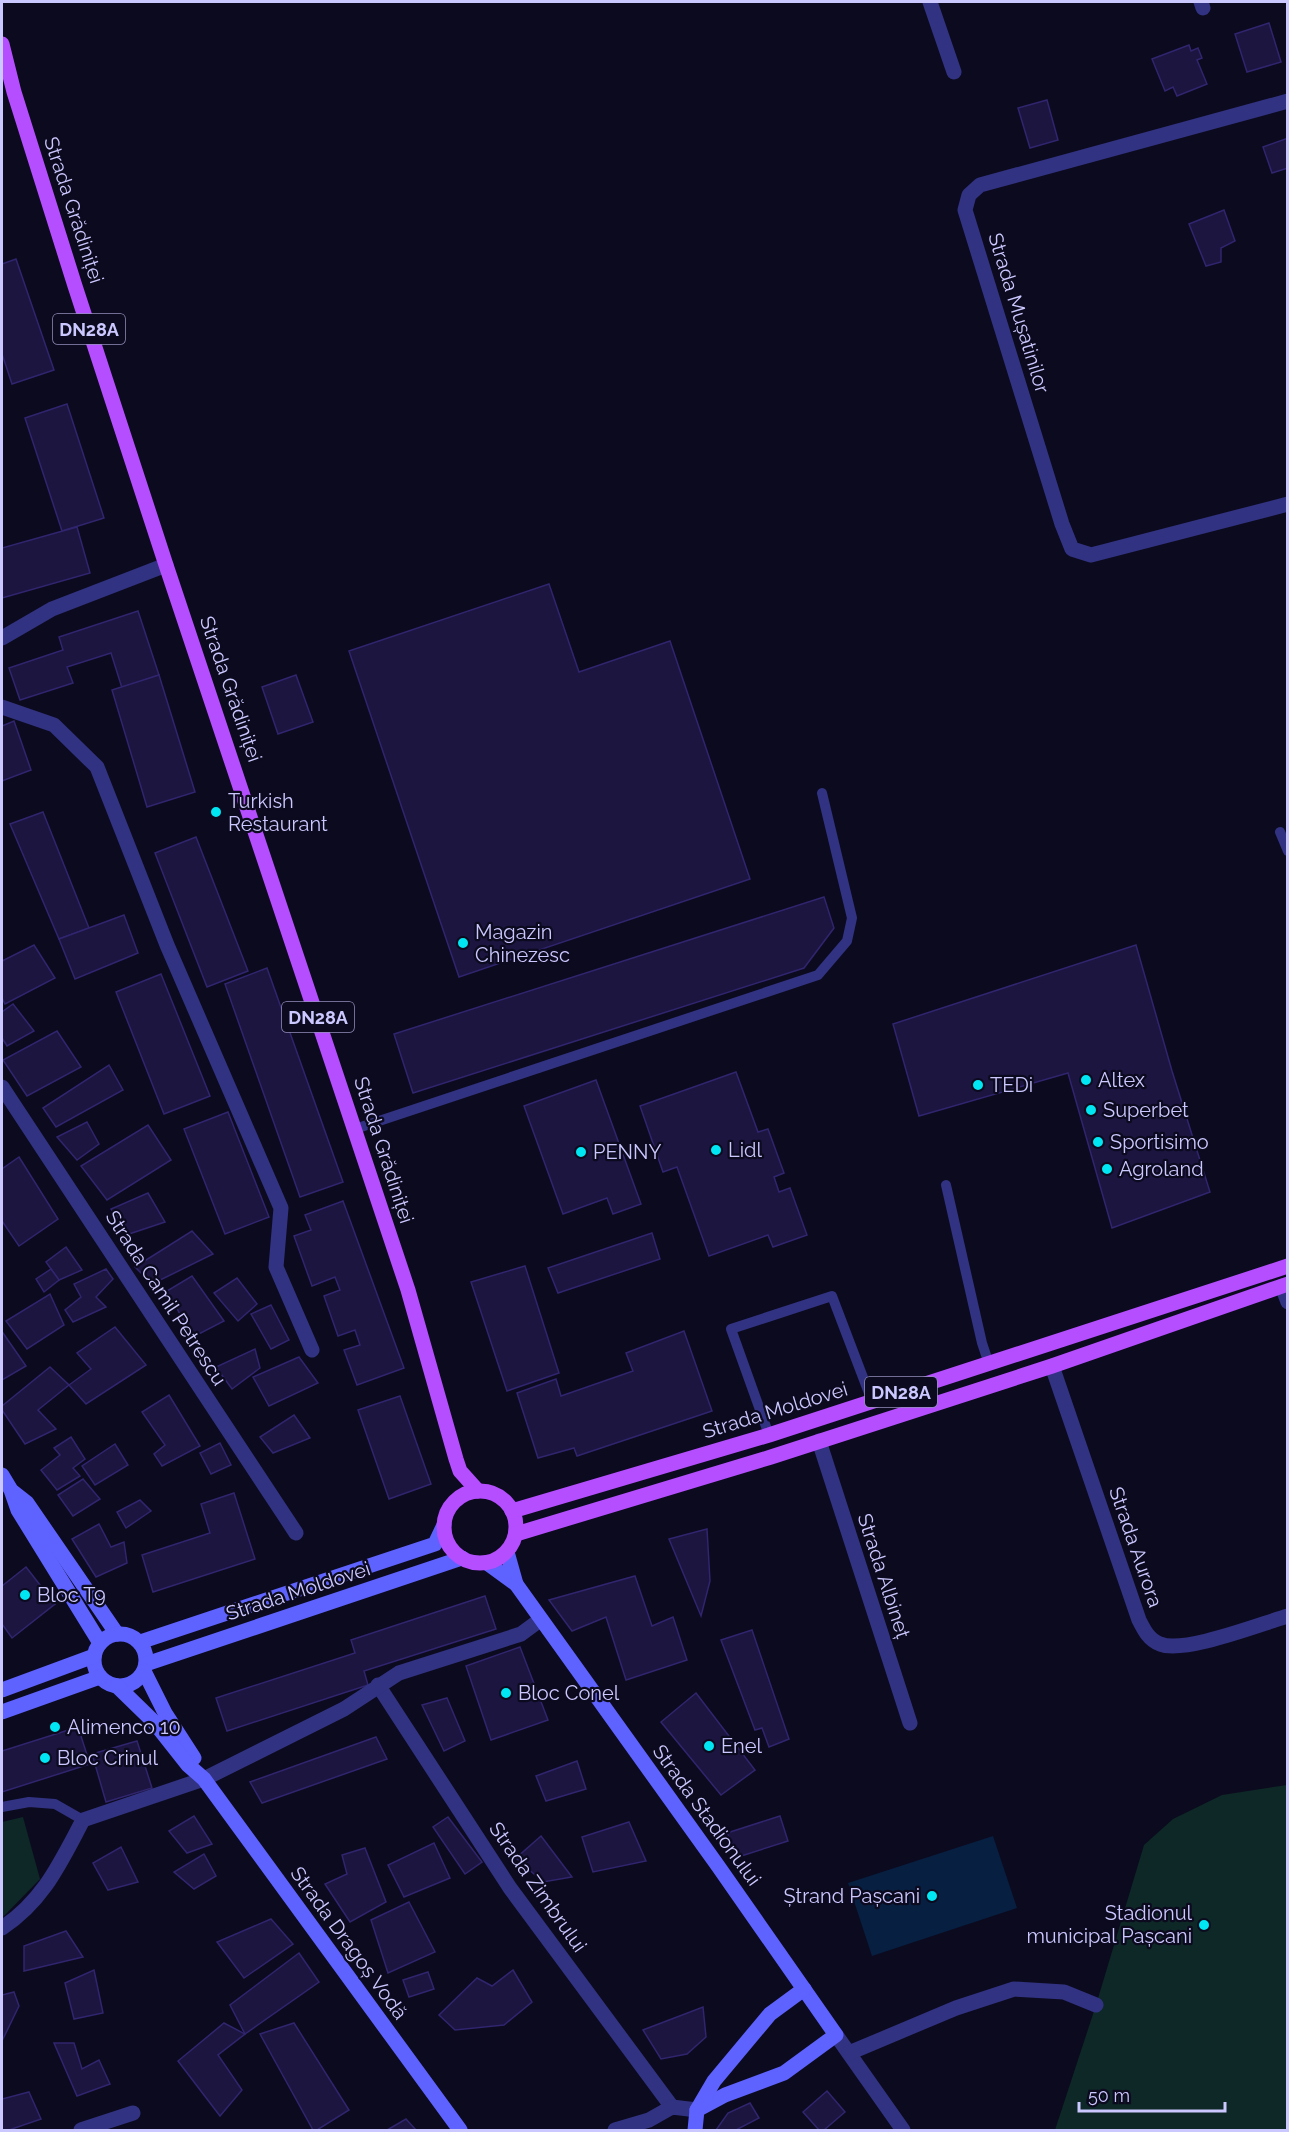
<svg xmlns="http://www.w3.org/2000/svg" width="1289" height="2132" font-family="Raleway,sans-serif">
<rect width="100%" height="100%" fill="#0c0a1e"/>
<g fill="#0d2826">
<polygon points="1287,1785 1287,2130 1055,2130 1096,2005 1144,1845 1173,1819 1222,1795"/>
<polygon points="23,1817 40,1879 2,1918 2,1822"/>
</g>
<polygon fill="#071f40" points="993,1836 1017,1908 872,1956 848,1883"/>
<g fill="#1b1540" stroke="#30256e" stroke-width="1.5">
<polygon points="1269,23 1281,62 1247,72 1235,34"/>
<polygon points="1189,45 1191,51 1198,48 1202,58 1197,60 1207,84 1177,96 1173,87 1165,91 1152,59"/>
<polygon points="1047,100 1058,140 1030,148 1018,108"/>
<polygon points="1288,138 1288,168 1272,173 1263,147"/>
<polygon points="1224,210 1235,241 1221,248 1221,262 1206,266 1189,224"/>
<polygon points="16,259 54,370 12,384 2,354 2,264"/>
<polygon points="67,404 104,518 62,531 25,418"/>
<polygon points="77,527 90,573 2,598 2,548"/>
<polygon points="549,584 579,672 670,641 750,879 459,977 349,651"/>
<polygon points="138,611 159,675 122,688 111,653 67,667 73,683 20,700 9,668 63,650 59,637"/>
<polygon points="159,675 195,792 147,807 112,690"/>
<polygon points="296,675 313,722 278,734 262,687"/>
<polygon points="14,721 31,770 2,781 2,726"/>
<polygon points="43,812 89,928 59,939 10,824"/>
<polygon points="196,837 248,971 207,987 155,853"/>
<polygon points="824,897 834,928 804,968 413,1093 394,1034"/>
<polygon points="124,915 138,953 75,979 59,939"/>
<polygon points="34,945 55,978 5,1004 2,998 2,961"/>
<polygon points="1136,945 1172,1071 1210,1192 1112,1228 1068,1073 919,1116 893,1024"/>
<polygon points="267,968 343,1182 300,1197 225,984"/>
<polygon points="161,974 210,1096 164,1114 116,992"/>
<polygon points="13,1004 34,1031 7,1046 2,1038 2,1012"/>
<polygon points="57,1031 81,1067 27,1096 3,1060"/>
<polygon points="109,1065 123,1090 56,1127 43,1108"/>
<polygon points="736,1072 758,1132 768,1129 784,1173 774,1177 779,1192 790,1188 807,1235 773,1247 768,1235 709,1256 677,1167 663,1172 640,1106"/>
<polygon points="596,1080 641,1204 613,1214 607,1198 563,1214 524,1106"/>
<polygon points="228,1112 269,1217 225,1234 184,1129"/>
<polygon points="87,1122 99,1144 77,1160 57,1137"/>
<polygon points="148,1125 171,1160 107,1200 81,1166"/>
<polygon points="19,1157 58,1219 19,1246 2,1221 2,1169"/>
<polygon points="148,1193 165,1222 129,1234 111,1209"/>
<polygon points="343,1201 404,1368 357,1385 344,1350 360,1345 355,1330 338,1336 324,1296 340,1290 335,1277 312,1286 294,1236 311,1230 305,1215"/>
<polygon points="192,1231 213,1254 152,1284 135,1267"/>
<polygon points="652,1233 660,1259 558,1293 548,1268"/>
<polygon points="66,1247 82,1270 59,1280 46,1262"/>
<polygon points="525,1266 559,1373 507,1391 471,1282"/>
<polygon points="51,1269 59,1280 44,1292 36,1279"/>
<polygon points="106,1269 113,1279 96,1297 106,1307 73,1322 65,1310 81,1297 74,1284"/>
<polygon points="192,1276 224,1321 193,1337 167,1291"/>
<polygon points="237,1278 257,1304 238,1321 214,1293"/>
<polygon points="50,1294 64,1325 27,1349 6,1321"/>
<polygon points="271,1305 289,1340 271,1349 251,1314"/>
<polygon points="115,1327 146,1365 86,1404 69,1385 91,1369 77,1353"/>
<polygon points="684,1331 712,1411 577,1456 574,1448 538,1458 517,1393 556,1379 561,1396 633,1371 626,1353"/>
<polygon points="3,1333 26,1366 2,1380 2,1334"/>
<polygon points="255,1349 260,1368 232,1389 216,1367"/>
<polygon points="299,1357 318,1383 269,1406 253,1377"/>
<polygon points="50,1367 69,1385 38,1410 56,1429 25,1444 2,1410 2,1406"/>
<polygon points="169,1395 200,1446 162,1466 154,1454 165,1445 142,1412"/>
<polygon points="400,1396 431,1484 389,1499 358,1410"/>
<polygon points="294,1415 310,1438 273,1453 260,1437"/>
<polygon points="71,1437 85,1459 73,1468 80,1476 57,1490 41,1470 60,1455 54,1448"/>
<polygon points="220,1443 231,1465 211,1474 200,1453"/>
<polygon points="115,1444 128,1465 95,1485 82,1466"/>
<polygon points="83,1479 100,1499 73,1516 58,1495"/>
<polygon points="234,1493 255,1559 153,1592 142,1555 210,1533 201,1504"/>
<polygon points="140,1500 151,1511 126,1528 117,1512"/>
<polygon points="99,1524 111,1547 124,1542 127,1563 96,1577 72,1539"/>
<polygon points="707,1529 710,1581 701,1616 669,1539"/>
<polygon points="26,1567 55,1604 12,1638 2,1624 2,1586"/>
<polygon points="635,1576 652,1626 673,1617 687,1660 626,1680 606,1617 572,1631 549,1600"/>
<polygon points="485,1596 496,1629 364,1671 368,1685 227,1731 216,1698 355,1653 351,1640"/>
<polygon points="752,1630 789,1739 769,1747 762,1728 755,1730 721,1640"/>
<polygon points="520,1647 548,1720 491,1740 466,1666"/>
<polygon points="696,1693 755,1770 721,1795 661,1722"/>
<polygon points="447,1698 465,1741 444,1751 422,1705"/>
<polygon points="78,1727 90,1764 2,1792 2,1751"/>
<polygon points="376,1737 387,1759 262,1803 250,1782"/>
<polygon points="137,1741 152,1788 106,1802 92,1754"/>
<polygon points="577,1761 586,1789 546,1801 536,1776"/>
<polygon points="194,1816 212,1844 187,1853 169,1831"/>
<polygon points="780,1816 788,1841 738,1857 727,1833"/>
<polygon points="448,1817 482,1862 465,1874 433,1827"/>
<polygon points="629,1822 646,1861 593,1872 582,1837"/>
<polygon points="541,1836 572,1877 543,1882 516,1858"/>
<polygon points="434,1843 450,1878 404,1897 388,1865"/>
<polygon points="121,1847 138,1882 108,1890 93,1863"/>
<polygon points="365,1848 386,1902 350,1922 325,1884 347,1874 342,1855"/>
<polygon points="204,1854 216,1876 194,1889 174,1872"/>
<polygon points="409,1902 435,1952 388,1973 371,1920"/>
<polygon points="271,1919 293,1944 244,1978 217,1942"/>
<polygon points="66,1931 83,1957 24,1971 24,1946"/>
<polygon points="299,1953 319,1982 245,2034 230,2005"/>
<polygon points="94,1970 103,2013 74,2019 65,1983"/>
<polygon points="513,1970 532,2002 504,2025 455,2030 439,2015 477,1978 492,1986"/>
<polygon points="428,1972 434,1989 409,1997 403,1980"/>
<polygon points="14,1992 19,2006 2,2041 2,1995"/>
<polygon points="703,2007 706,2037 687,2054 661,2059 643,2030"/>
<polygon points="224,2023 245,2034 218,2055 242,2090 220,2116 178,2061"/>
<polygon points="294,2023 349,2110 317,2130 313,2130 260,2034"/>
<polygon points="54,2043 74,2043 82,2069 99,2060 110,2084 77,2096"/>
<polygon points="827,2091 845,2112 824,2130 819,2130 803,2112"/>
<polygon points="29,2092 41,2119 9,2130 2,2130 2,2099"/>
<polygon points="750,2103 759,2118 736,2130 716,2130 728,2113"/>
<polygon points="406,2119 416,2130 387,2130"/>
</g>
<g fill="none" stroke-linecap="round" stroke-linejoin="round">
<g stroke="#313281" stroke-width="10">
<polyline points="1280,832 1288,851"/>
<polyline points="355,1129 818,975 847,941 852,918 822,793"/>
<polyline points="946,1185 982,1343 989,1364"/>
<polyline points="769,1435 731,1329 832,1296 872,1401"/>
<polyline points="2,1807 29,1802 55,1804 83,1820"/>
</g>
<g stroke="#313281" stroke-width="15">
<polyline points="930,2 954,72"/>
<polyline points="1201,2 1203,8"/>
<polyline points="1288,101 980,185 969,195 965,210 1062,524 1072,549 1091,555 1288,504"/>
<polyline points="2,638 52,609 166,565"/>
<polyline points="2,707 54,725 97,767 167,945 281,1208 276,1267 312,1350"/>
<polyline points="2,1087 296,1533"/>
<polyline points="1282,1286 1288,1302"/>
<path d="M1052 1366 1139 1620C1144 1630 1149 1640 1160 1644 1184 1654 1260 1624 1288 1616"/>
<polyline points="819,1441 910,1723"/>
<polyline points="378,1685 510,1888 672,2107"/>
<path d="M2 1928C44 1900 60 1863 83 1820L204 1779 344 1709 399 1673 521 1634 540 1620"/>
<polyline points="836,2035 903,2130"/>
<polyline points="849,2053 956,2008 1014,1989 1064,1992 1096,2005"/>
<polyline points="81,2130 133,2113"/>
<polyline points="615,2130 649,2120 672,2107 697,2110"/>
</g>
<g stroke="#5e62ff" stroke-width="15">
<polyline points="2,1475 11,1490 18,1510 100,1643"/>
<polyline points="13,1492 27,1503 117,1634"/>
<polyline points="487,1563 516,1584 507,1552"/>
<polyline points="516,1584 718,1866 836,2035 784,2073 725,2095 697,2110"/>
<circle cx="120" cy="1660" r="26"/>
<polyline points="140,1642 435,1544 444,1525"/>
<polyline points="146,1664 462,1558"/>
<polyline points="144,1671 165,1713 194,1758"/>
<polyline points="117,1686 154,1722 188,1765 204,1779 460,2130"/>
<polyline points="2,1690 94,1656"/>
<polyline points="2,1712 100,1677"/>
<polyline points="695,2130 697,2110 714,2081 770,2014 804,1989"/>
</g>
<g stroke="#b44eff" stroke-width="15">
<polyline points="2,44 14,92 75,286 166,565 408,1290 456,1459 460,1471 478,1491"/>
<circle cx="480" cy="1527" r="36"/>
<polyline points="512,1511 769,1435 1288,1266"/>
<polyline points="516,1534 771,1457 1052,1366 1288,1284"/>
</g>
</g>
<g fill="#00e6f2" stroke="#0c0a1e" stroke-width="2">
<circle cx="216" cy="812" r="6"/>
<circle cx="463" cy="943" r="6"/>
<circle cx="1086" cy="1080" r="6"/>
<circle cx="978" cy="1085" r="6"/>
<circle cx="1091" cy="1110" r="6"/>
<circle cx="1098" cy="1142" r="6"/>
<circle cx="716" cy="1150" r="6"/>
<circle cx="581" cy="1152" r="6"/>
<circle cx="1107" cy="1169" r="6"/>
<circle cx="25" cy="1595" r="6"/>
<circle cx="506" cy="1693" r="6"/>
<circle cx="55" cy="1727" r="6"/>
<circle cx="709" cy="1746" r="6"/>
<circle cx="45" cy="1758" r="6"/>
<circle cx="932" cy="1896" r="6"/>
<circle cx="1204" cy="1925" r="6"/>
</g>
<g text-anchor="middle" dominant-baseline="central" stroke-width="4.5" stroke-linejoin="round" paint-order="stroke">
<g fill="#0c0a1e" stroke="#928ebc" stroke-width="1.5">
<rect x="53" y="314" width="72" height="30" rx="4.5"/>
<rect x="282" y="1002" width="72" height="30" rx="4.5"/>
<rect x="865" y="1377" width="72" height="30" rx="4.5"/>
</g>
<g font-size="18" font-weight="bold" fill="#cbc7ff">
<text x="89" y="329">DN28A</text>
<text x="318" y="1017">DN28A</text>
<text x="901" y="1392">DN28A</text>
</g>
<g font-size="20" fill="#cbc7ff" stroke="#0c0a1e">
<text transform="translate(74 210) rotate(72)">Strada Grădiniței</text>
<text transform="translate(1019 313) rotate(73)">Strada Mușatinilor</text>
<text transform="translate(231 689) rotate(71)">Strada Grădiniței</text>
<text transform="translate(384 1150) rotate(72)">Strada Grădiniței</text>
<text transform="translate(166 1298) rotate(57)">Strada Camil Petrescu</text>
<text transform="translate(775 1410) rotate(-17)">Strada Moldovei</text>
<text transform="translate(1136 1547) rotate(71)">Strada Aurora</text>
<text transform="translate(884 1576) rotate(72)">Strada Albineț</text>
<text transform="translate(298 1591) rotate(-18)">Strada Moldovei</text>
<text transform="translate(707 1815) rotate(54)">Strada Stadionului</text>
<text transform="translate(538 1887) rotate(55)">Strada Zimbrului</text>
<text transform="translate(349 1943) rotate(54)">Strada Dragoș Vodă</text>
</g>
<g font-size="20" fill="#cbc7ff" stroke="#0c0a1e" text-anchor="start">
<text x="228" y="801">Turkish<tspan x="228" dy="23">Restaurant</tspan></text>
<text x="475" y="932">Magazin<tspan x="475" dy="23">Chinezesc</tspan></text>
<text x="1098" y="1080">Altex</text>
<text x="990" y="1085">TEDi</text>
<text x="1103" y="1110">Superbet</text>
<text x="1110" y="1142">Sportisimo</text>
<text x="728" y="1150">Lidl</text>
<text x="593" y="1152">PENNY</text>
<text x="1119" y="1169">Agroland</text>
<text x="37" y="1595">Bloc T9</text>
<text x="518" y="1693">Bloc Conel</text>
<text x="67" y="1727">Alimenco 10</text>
<text x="721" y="1746">Enel</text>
<text x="57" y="1758">Bloc Crinul</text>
<text x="920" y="1896" text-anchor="end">Ștrand Pașcani</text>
<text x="1192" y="1913" text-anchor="end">Stadionul<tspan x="1192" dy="23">municipal Pașcani</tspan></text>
</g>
</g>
<rect width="1289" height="2132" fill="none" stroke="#cbc7ff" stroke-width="6"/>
<path d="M1079 2102v9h146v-9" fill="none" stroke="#cbc7ff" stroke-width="3"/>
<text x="1088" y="2102" font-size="18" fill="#cbc7ff" stroke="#0c0a1e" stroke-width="4.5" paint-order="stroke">50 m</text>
</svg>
